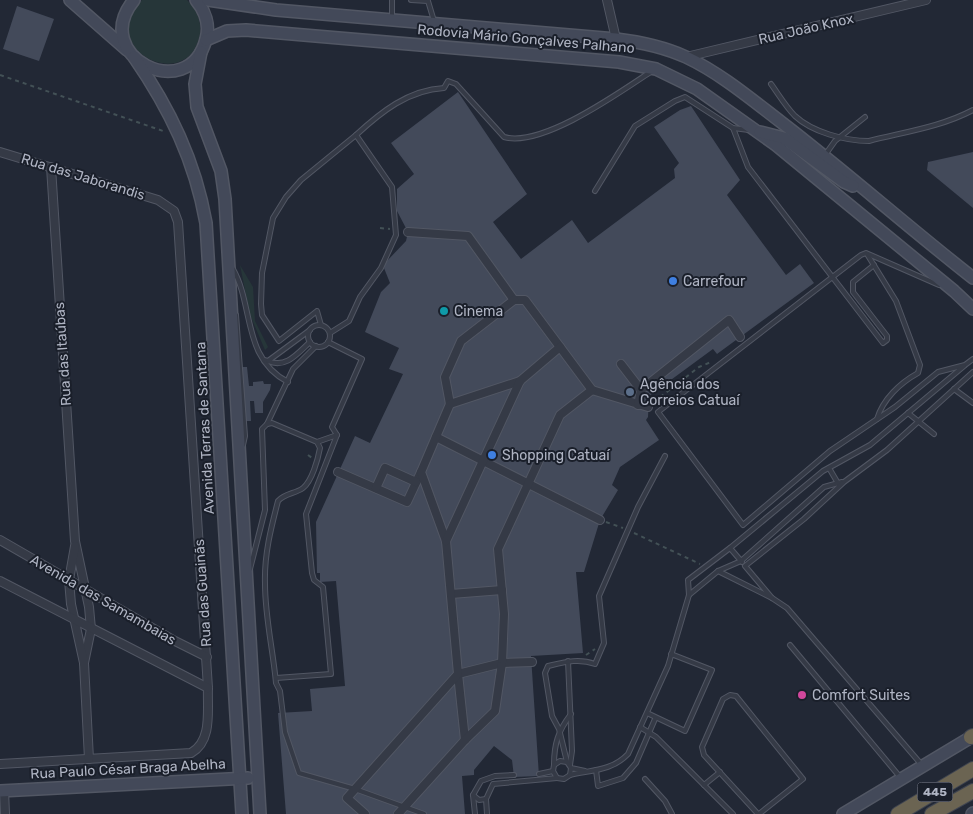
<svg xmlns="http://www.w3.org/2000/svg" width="973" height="814" font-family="Rubik,sans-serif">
<rect width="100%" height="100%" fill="#222835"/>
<g fill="#263639">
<path d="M142 0H187C196 9 202 21 200 34 189 96 93 49 142 0Z"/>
<polygon points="240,265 253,287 255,321 268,347 265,350 250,315"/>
</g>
<g fill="#434a5a">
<polygon points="17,6 54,19 39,61 3,49"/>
<polygon points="458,92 527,194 493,222 521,259 572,220 588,243 675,178 674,169 679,163 654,127 680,110 691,106 740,180 727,195 786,275 800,264 814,283 717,354 713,349 649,396 648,417 646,420 659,440 620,467 612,485 618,490 600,520 584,572 576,572 583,653 531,656 539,776 514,777 512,760 494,746 474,770 474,775 462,776 465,814 286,814 278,713 312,711 310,689 345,686 336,581 320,582 320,573 317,573 316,522 355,436 370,443 403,374 389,369 399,348 365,332 381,292 390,283 384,268 386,262 406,241 408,232 397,211 397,189 414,174 391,143"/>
<polygon points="973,152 973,208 927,170 928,162"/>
<polygon points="242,367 247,367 249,386 253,386 253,382 263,381 264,384 271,384 270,390 263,402 263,413 255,413 254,401 250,401 251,421 246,421"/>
</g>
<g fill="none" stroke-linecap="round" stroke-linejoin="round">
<defs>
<g id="lane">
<polyline points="392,0 392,18"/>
<polyline points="411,0 428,1 434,21"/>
<path d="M771 84C779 95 786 107 795 116 812 132 845 141 869 141 904 132 941 127 973 110"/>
<polyline points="733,128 748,167 883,343 887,340 887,336 853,292 853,282 874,265"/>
<path d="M356 135C381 112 408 90 444 88L448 81 456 84 504 137C542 148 620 92 652 71"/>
<polyline points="825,155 835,141 865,117"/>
<polyline points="595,191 635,126 675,101 685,97 733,128 749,130"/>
<path d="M867 254 896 301 920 365 918 373C900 383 883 399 877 419"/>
<path d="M233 269C254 306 242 358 288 382"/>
<polyline points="939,285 866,253 861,255 658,412 743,525 830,451 895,407 938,372 965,365 973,359"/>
<polyline points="236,315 245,436 243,445"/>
<polyline points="321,325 317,311 279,341 262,315 261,304 262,273 273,218 286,197 301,180 356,135 392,187 396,235 381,268 360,297 349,321 330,333"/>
<circle cx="319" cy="336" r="11"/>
<polyline points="264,360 268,361 310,330"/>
<path d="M268 361C286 369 298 353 310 342"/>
<polyline points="954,389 973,403"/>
<polyline points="908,413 934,434"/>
<polyline points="267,424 293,369 316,346"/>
<polyline points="317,442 337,435"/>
<polyline points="829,468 839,485"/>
<polyline points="730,548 742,562"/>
<path d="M250 569 265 510 262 429 267 424 272 423 317 442 320 448C318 459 312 481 303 488 295 494 285 493 278 501 271 528 264 555 265 584 265 617 273 650 276 683L280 691 285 732 299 773 355 789 424 814"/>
<polyline points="718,571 772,598 787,608 921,764"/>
<polyline points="689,595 718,571 741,561 824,487 842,482"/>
<polyline points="772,598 745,566 804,519 844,482 887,450 973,372"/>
<polyline points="790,645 900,777"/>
<polyline points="568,661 572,751 570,765"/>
<polyline points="276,678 331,674 323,587 314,580 312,573 306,514 337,435 332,427 362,359 328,342"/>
<polyline points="647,713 685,731 712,670 671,654"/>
<polyline points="640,727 656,737 733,814"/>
<path d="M567 762 559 729 552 716 545 673 548 666C565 662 579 658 595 664L604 643 599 596 638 507 665 456"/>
<path d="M554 765C554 744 558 731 571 714"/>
<polyline points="571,768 570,775 564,779 557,778 553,771 554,765 560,761 567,762 571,768 585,771"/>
<polyline points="596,770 598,786 623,778 636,763 655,719"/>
<polyline points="539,774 553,771"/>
<path d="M570 775C591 770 612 771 628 754L668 666 689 595 688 580 730 548 823 471 870 445 964 366"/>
<polyline points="645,779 665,801 672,814"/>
<polyline points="704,785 720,772"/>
<polyline points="473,795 479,800 486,799"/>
<polyline points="475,814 473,795 481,781 495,776 514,775"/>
<polyline points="487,814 486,799 493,784 557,778"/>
<polyline points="758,814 704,755 702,747 723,699 730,695 736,696 803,779 759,814"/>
</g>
<g id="street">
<polyline points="607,0 616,39"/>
<polyline points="686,57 926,0"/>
<path d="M0 152 158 200 174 211 178 222 208 688C207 709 213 741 191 753L0 764"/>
<polyline points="51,167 75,541 89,607 91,629 84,663"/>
<polyline points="408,232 468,236 514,300 525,300 560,347"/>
<polyline points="621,364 641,390"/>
<polyline points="592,390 648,407"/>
<polyline points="450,404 445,377 461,341 514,300"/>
<polyline points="638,405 641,390 729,320 740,337"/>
<polyline points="436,437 600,520"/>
<polyline points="338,472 407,502 421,472"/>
<polyline points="376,488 385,468 416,482"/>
<polyline points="0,540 175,641 207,657"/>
<polyline points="75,546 69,580 71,604 84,663 89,759"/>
<polyline points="0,581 208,688"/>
<polyline points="451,594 502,590"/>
<polyline points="465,740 458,674 502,663 532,662"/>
<polyline points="4,790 5,814"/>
<polyline points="365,814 347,798 458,674 446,541 421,472 450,404 520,381"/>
<polyline points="398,814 465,740 495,711 502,663 504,614 498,549 560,415 592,390 560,347 520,381 446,541"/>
</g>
<g id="secondary">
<polyline points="70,0 127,50"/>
<path d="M134 0C88 56 189 106 206 39 210 25 205 11 196 0"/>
<path d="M208 0 276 10 616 39C641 42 664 47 686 57 720 73 751 99 781 122 846 172 908 227 973 278"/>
<polyline points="206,40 227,31 246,30 619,62 656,69 697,89 776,145 954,291 973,309"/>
<polyline points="201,52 195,84 197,107 221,171 225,199 260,814"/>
<path d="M134 57C170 109 195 161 206 223L242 814"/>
<polyline points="760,132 784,138 844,182 853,186"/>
<polyline points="0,791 248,778"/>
<polyline points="843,814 973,736"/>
<polyline points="972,814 973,813"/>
</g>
<g id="highway">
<polyline points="971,737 973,736"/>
<polyline points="898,814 973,769"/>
<polyline points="932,814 973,791"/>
</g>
</defs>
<use href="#lane" stroke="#525764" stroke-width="6"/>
<use href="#street" stroke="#525764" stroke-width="10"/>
<use href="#secondary" stroke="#525764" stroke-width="14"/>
<use href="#highway" stroke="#3f4450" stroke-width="16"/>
<g stroke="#435156" stroke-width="2" stroke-dasharray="4 4" stroke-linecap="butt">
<polyline points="0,75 166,132"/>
<polyline points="380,228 390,229"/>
<polyline points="654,402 699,367 711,362"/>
<polyline points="308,455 312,458"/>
<polyline points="606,522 623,528"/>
<polyline points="634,533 700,564"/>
<polyline points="586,655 595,649"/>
</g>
<use href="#lane" stroke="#353a46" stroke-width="4"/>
<use href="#street" stroke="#353a46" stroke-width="8"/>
<use href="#secondary" stroke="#434959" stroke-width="11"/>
<use href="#highway" stroke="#6b6452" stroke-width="14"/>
</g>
<g fill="#3f7fe0" stroke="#1a1f2a" stroke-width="2">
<circle cx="673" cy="281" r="5"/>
<circle cx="492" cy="455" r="5"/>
</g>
<circle fill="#0f9aa8" stroke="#1a1f2a" stroke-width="2" cx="444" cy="311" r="5"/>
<circle fill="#5c6f8a" stroke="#1a1f2a" stroke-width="2" cx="630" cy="392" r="5"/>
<circle fill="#d1479c" stroke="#1a1f2a" stroke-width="2" cx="802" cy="695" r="5"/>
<g text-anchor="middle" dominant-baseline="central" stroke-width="4" stroke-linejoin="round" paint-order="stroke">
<rect fill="#1a1f2a" stroke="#828795" stroke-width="1" x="917.5" y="782.5" width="35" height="19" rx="4"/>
<g font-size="12" font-weight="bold" fill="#afb4c3">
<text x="935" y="792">445</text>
</g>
<g font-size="14" fill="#afb4c3" stroke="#1a1f2a">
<text transform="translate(806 29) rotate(-13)">Rua João Knox</text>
<text transform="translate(526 39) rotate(5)">Rodovia Mário Gonçalves Palhano</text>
<text transform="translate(83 177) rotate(17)">Rua das Jaborandis</text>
<text transform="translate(63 354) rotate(-94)">Rua das Itaúbas</text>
<text transform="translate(205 428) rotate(-93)">Avenida Terras de Santana</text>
<text transform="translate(203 593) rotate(-94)">Rua das Guainãs</text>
<text transform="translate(103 600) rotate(30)">Avenida das Samambaias</text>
<text transform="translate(128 769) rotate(-3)">Rua Paulo César Braga Abelha</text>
</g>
<g font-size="14" fill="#afb4c3" stroke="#1a1f2a" text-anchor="start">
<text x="683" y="281">Carrefour</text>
<text x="454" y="311">Cinema</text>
<text x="640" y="384">Agência dos<tspan x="640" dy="16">Correios Catuaí</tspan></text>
<text x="502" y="455">Shopping Catuaí</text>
<text x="812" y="695">Comfort Suites</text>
</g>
</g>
</svg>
